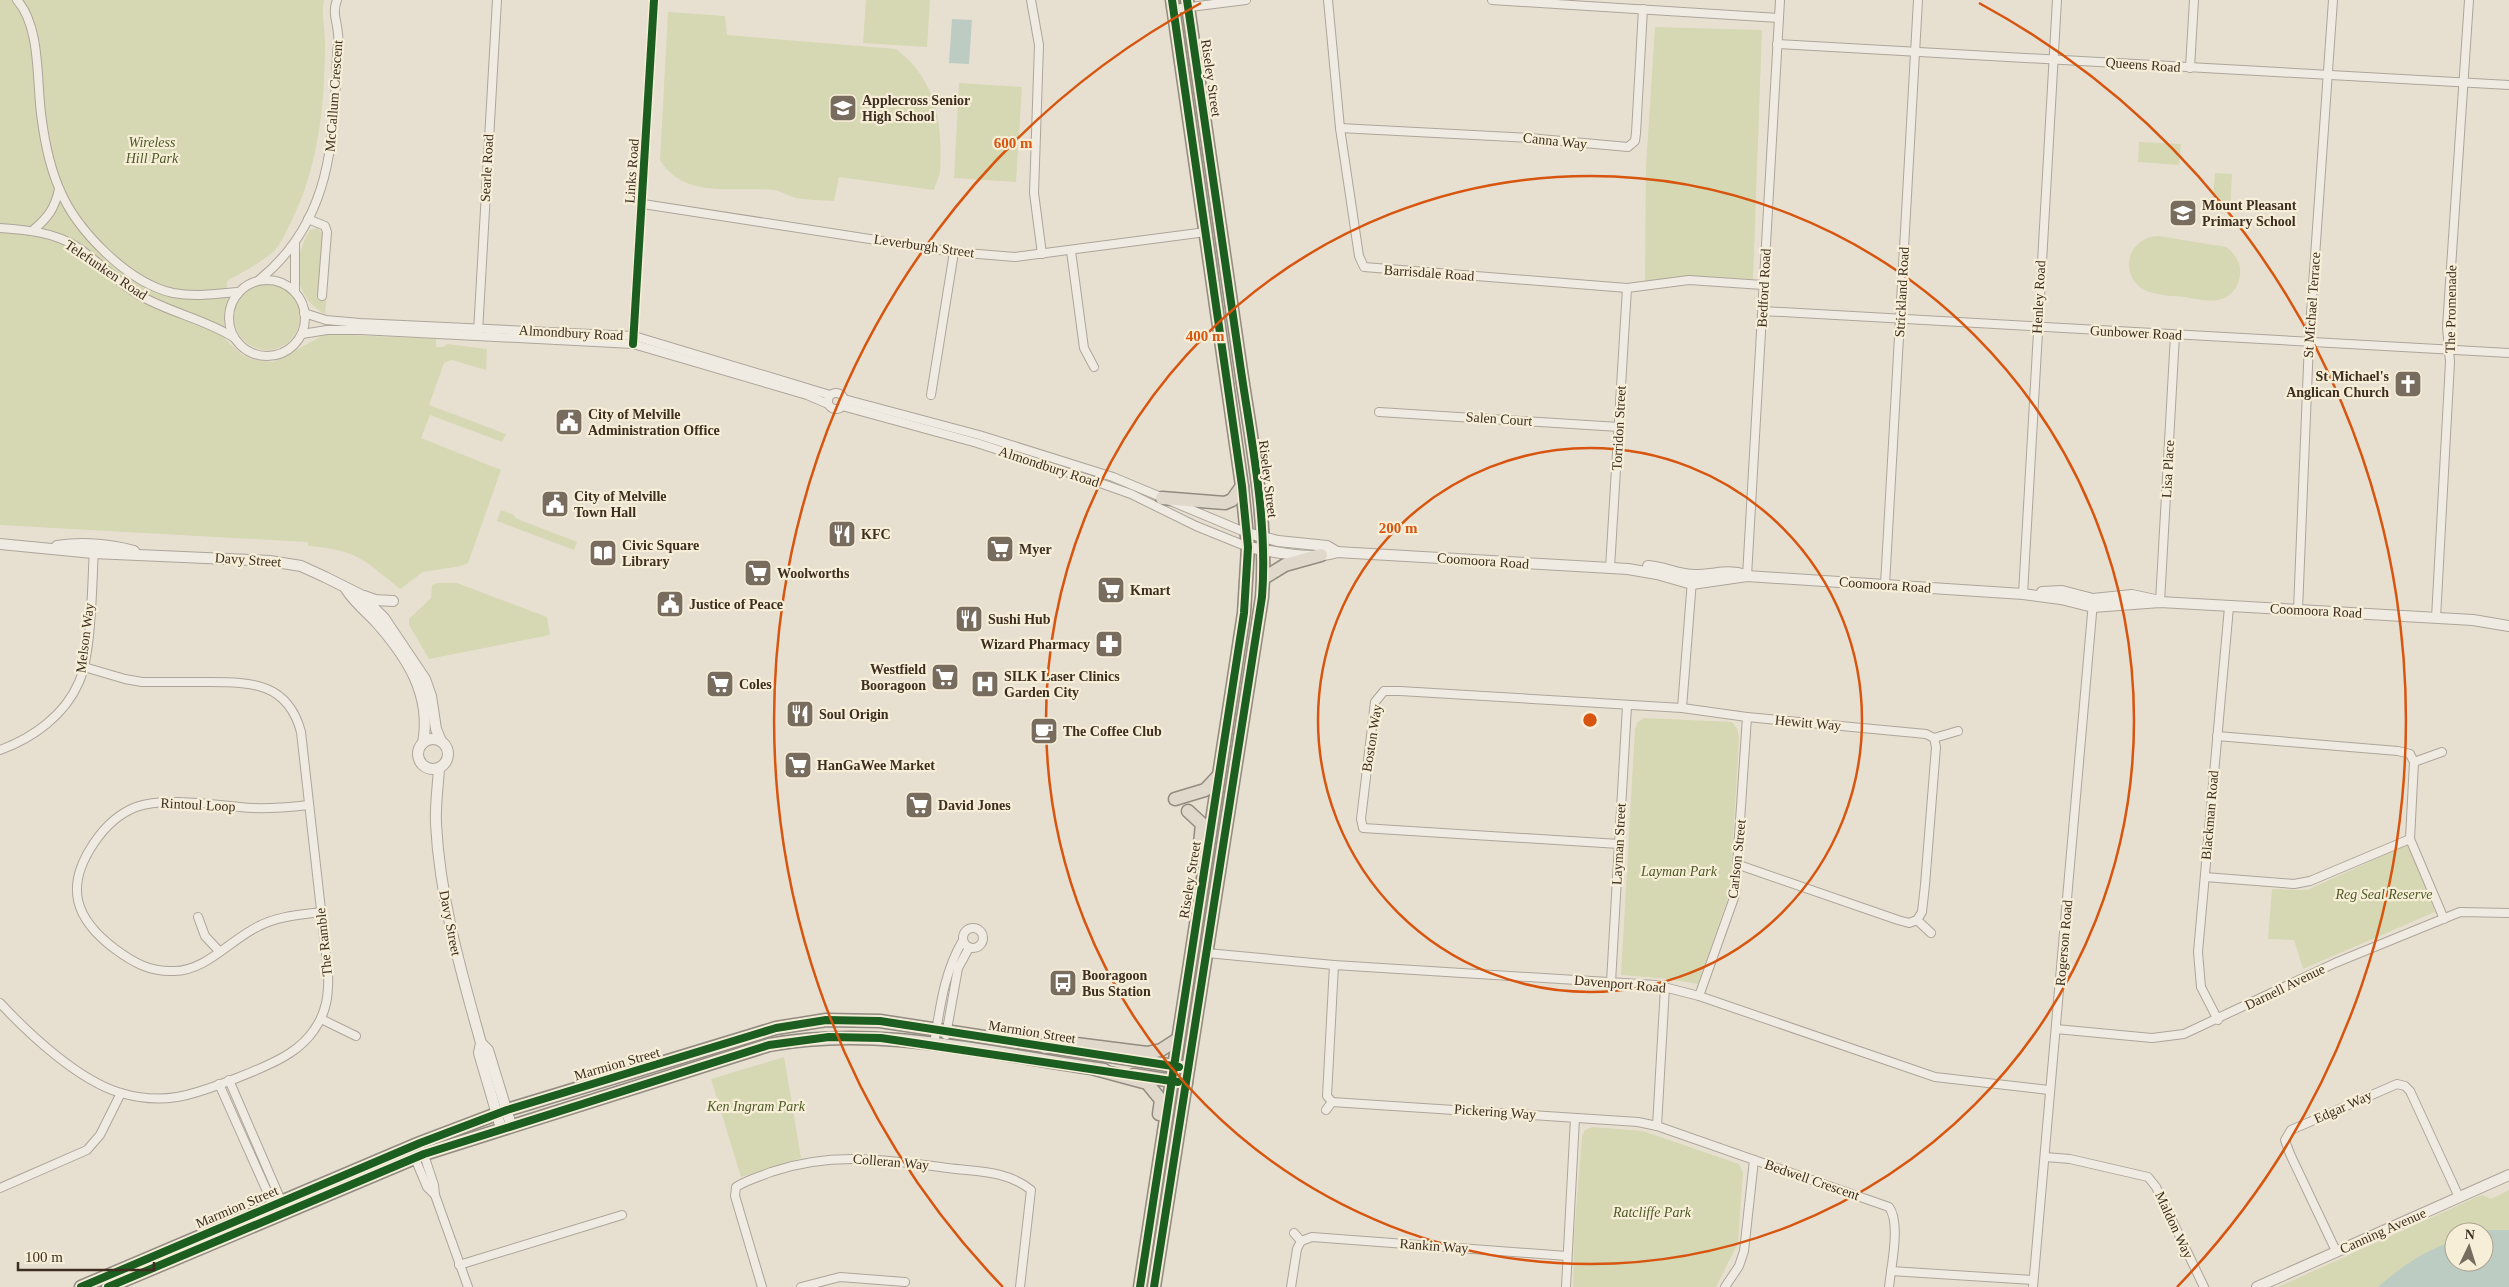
<svg xmlns="http://www.w3.org/2000/svg" width="2509" height="1287" font-family="'Times New Roman',serif">
<rect width="100%" height="100%" fill="#e7e0d1"/>
<g fill="#d6d7b3" fill-rule="evenodd">
<path d="M0 0H324C321 14 325 27 325 42 325 103 319 165 292 220 287 230 282 242 275 250 261 263 243 272 227 281L226 297 229 298 225 311 223 337 241 354 251 359 273 362 326 334 436 339V347H444L447 344 487 349 486 370 452 360 444 363 429 405 506 434 502 442 430 415 421 438 501 470 468 563 461 566 423 572 400 589C363 559 357 550 308 546V542L0 525Z"/>
<polygon points="866,0 930,0 927,47 863,43"/>
<path d="M668 12 725 16 727 35 896 49C937 80 943 125 940 172 939 178 935 184 934 190L839 177 834 201C822 200 808 200 796 198 788 196 781 191 774 190 735 186 684 200 660 160Z"/>
<polygon points="1655,27 1762,30 1753,279 1692,276 1645,281 1646,167"/>
<polygon points="959,83 1022,87 1016,182 954,178"/>
<polygon points="2139,142 2181,144 2179,165 2138,162"/>
<polygon points="2215,173 2232,174 2230,213 2212,211"/>
<path d="M317 228 323 234 320 287 327 294 325 314C292 296 292 259 310 230Z"/>
<path d="M2159 236 2226 247C2237 255 2243 266 2239 280 2237 288 2231 296 2222 299 2211 303 2196 299 2185 297 2165 295 2136 296 2130 272 2128 265 2129 256 2133 250 2139 241 2148 236 2159 236Z"/>
<circle cx="267" cy="317" r="33"/>
<polygon points="501,510 514,515 515,518 577,542 574,550 497,521"/>
<polygon points="437,583 457,583 547,617 550,635 429,659 409,625 409,619 431,598 432,585"/>
<polygon points="1644,718 1732,722 1737,729 1739,738 1730,892 1698,984 1669,979 1621,975 1635,729 1638,722"/>
<polygon points="2409,844 2435,912 2303,969 2294,940 2268,939 2272,889 2307,890"/>
<polygon points="784,1057 801,1158 741,1177 711,1079"/>
<polygon points="1592,1127 1643,1131 1739,1164 1743,1172 1738,1243 1716,1287 1573,1287 1574,1235 1582,1136 1585,1130"/>
<path d="M2509 1190V1287H2278L2479 1196 2483 1195 2491 1199ZM2454 1232H2484V1262H2454Z"/>
</g>
<g fill="#bcccc2">
<polygon points="952,19 972,20 969,64 949,63"/>
<path d="M2488 1230H2509V1287H2378C2401 1267 2425 1250 2454 1241V1262H2484V1232H2482Z"/>
</g>
<g fill="none" stroke-linecap="round" stroke-linejoin="round">
<defs>
<g id="minor">
<path d="M17 0C42 28 36 86 42 121 45 143 50 167 59 188 76 230 128 283 173 293 195 297 216 294 238 292"/>
<polyline points="1031,0 1039,45 1034,193 1042,254"/>
<polyline points="1328,0 1340,128 1359,256 1364,267 1627,288 1689,280 1763,285"/>
<polyline points="1492,0 1779,18"/>
<polyline points="1174,9 1246,0"/>
<polyline points="1777,44 2509,85"/>
<polyline points="2190,68 2194,0"/>
<polyline points="1340,128 1529,138 1628,147 1635,141 1636,133 1643,9"/>
<polyline points="643,204 954,252 1015,257 1206,232"/>
<polyline points="308,219 325,226 327,232 322,296"/>
<path d="M0 228C27 230 54 232 77 247 100 262 117 283 141 296 171 313 204 319 233 337"/>
<path d="M32 231C48 218 55 208 59 189"/>
<polyline points="1071,251 1084,348 1094,367"/>
<circle cx="267" cy="318" r="38"/>
<path d="M259 280C332 221 334 139 337 53 338 46 339 40 338 34 337 20 332 13 337 0"/>
<polyline points="295,292 295,244"/>
<polyline points="1763,311 2509,353"/>
<polyline points="304,313 326,320 360,323 634,336 830,395"/>
<polyline points="478,332 497,0"/>
<polyline points="302,334 327,330 360,330 633,344 807,395 828,404"/>
<polyline points="633,340 654,0"/>
<circle cx="836" cy="401" r="8"/>
<polyline points="931,395 954,252"/>
<polyline points="844,399 979,435 1113,477 1247,533"/>
<polyline points="842,406 977,443 1100,483 1131,494 1196,526 1248,547"/>
<polyline points="1379,412 1619,427"/>
<polyline points="1610,568 1627,288"/>
<polyline points="1747,576 1780,0"/>
<polyline points="1885,585 1918,0"/>
<polyline points="2023,594 2057,0"/>
<polyline points="2160,602 2175,335"/>
<polyline points="2298,610 2309,342 2333,0"/>
<polyline points="2436,618 2450,362 2447,327 2469,0"/>
<polyline points="1682,708 1692,580"/>
<polyline points="2217,736 2398,751 2410,754 2414,762 2410,839 2444,919"/>
<polyline points="1934,738 1958,731"/>
<path d="M0 750C33 738 65 715 79 682 92 653 92 582 94 548"/>
<polyline points="2414,762 2442,752"/>
<path d="M309 805C290 807 271 809 252 808 221 806 165 796 136 807 118 814 104 828 94 843 64 887 75 919 115 949 134 963 150 972 174 971 206 971 231 939 259 926 278 916 300 915 321 912"/>
<polyline points="1619,844 1363,828 1361,819 1375,702 1384,691 1400,691 1682,708 1747,717 1926,734 1934,738 1936,747 1925,885 1922,912 1917,920 1909,923 1898,920 1739,865"/>
<polyline points="2205,877 2294,884 2310,881 2410,839"/>
<polyline points="198,917 205,936 219,951"/>
<polyline points="1917,920 1931,933"/>
<circle cx="973" cy="938" r="10"/>
<polyline points="1207,953 1334,965 1656,985 1699,996 1935,1077 2049,1090"/>
<path d="M1334 965 1327 1096 1332 1102 1638 1122 1657 1126 1889 1207C1901 1223 1891 1267 1889 1287"/>
<polyline points="1611,982 1627,706"/>
<polyline points="1699,996 1735,895 1747,717"/>
<path d="M0 1003C29 1034 79 1081 121 1093 138 1098 159 1100 177 1097 202 1093 269 1067 290 1053 299 1047 308 1039 314 1030 327 1012 329 993 328 972L301 732C288 683 252 682 209 682 186 682 164 682 142 682L125 679 84 667"/>
<polyline points="321,1019 356,1036"/>
<polyline points="2218,1020 2201,987 2198,952 2229,607"/>
<polyline points="2056,1029 2152,1038 2184,1034 2335,963 2460,912 2509,913"/>
<polyline points="946,1035 958,968 969,948"/>
<path d="M934 1044C940 1008 944 972 963 940"/>
<polyline points="229,1080 283,1205"/>
<polyline points="219,1084 274,1207"/>
<polyline points="1326,1110 1332,1102"/>
<polyline points="1657,1126 1665,987"/>
<polyline points="423,1152 434,1185 435,1195 468,1287"/>
<polyline points="414,1156 427,1187 435,1195"/>
<polyline points="2045,1157 2070,1159 2148,1177 2156,1187 2204,1287"/>
<polyline points="0,1188 87,1150 100,1135 121,1093"/>
<polyline points="1294,1233 1301,1241"/>
<polyline points="2336,1251 2290,1154 2285,1140 2291,1130 2397,1084 2405,1086 2410,1091 2459,1197"/>
<polyline points="459,1265 622,1215"/>
<polyline points="1891,1271 2033,1280"/>
<path d="M762 1287 735 1196 736 1187C747 1180 759 1177 771 1172 833 1151 885 1160 948 1168 979 1172 1006 1170 1031 1190L1020 1287"/>
<polyline points="801,1287 840,1277 905,1282"/>
<polyline points="1291,1287 1297,1249 1301,1241 1312,1237 1567,1256"/>
<polyline points="1566,1287 1575,1118"/>
<polyline points="1725,1287 1739,1266 1744,1251 1754,1160"/>
<polyline points="2033,1287 2093,602"/>
</g>
<g id="tertiary">
<polyline points="1247,533 1278,541 1327,546 1337,552"/>
<polyline points="0,544 93,553 270,561 301,566 325,577 361,595 384,618 425,679 431,696 436,729 441,741"/>
<path d="M57 546C81 542 110 544 134 551"/>
<path d="M1248 547C1275 552 1311 561 1337 552L1628 569 1657 574 1692 584 1747 576 2023 594 2061 599 2093 607 2160 602 2473 620 2509 626"/>
<path d="M1648 566C1664 567 1679 575 1695 575 1714 575 1727 569 1746 575"/>
<path d="M346 589C354 602 366 611 377 623 407 657 432 695 423 743"/>
<polyline points="2042,592 2062,591 2093,599 2132,595 2155,600"/>
<polyline points="364,596 375,600 393,601"/>
<circle cx="433" cy="754" r="15"/>
<path d="M439 768C438 787 435 805 436 824 440 900 461 971 481 1043L488 1050 511 1125"/>
<polyline points="481,1043 479,1053 501,1128"/>
<polyline points="2257,1287 2509,1175"/>
</g>
<g id="primary">
<polyline points="1134,1075 1186,1083"/>
<polyline points="81,1287 420,1143 507,1110 776,1028 826,1020 880,1021 1188,1068"/>
<path d="M108 1287 424 1154 769 1045C881 1024 994 1055 1104 1070"/>
</g>
<g id="trunk">
<polyline points="1162,498 1225,503 1232,500 1242,486"/>
<polyline points="1264,578 1285,565 1321,555"/>
<polyline points="1175,799 1205,790 1219,775"/>
<polyline points="1188,811 1202,824 1200,844"/>
<polyline points="1045,1047 1068,1043 1147,1053 1161,1050 1178,1039"/>
<polyline points="1095,1069 1147,1083 1161,1100 1159,1114"/>
<polyline points="1140,1287 1244,613 1248,547 1242,486 1172,0"/>
<path d="M1154 1287 1262 597C1268 519 1251 440 1240 364 1223 242 1205 121 1187 0"/>
</g>
</defs>
<use href="#minor" stroke="#ada599" stroke-width="10"/>
<use href="#tertiary" stroke="#ada599" stroke-width="12"/>
<use href="#primary" stroke="#928b80" stroke-width="15"/>
<use href="#trunk" stroke="#928b80" stroke-width="15"/>
<use href="#minor" stroke="#efebe3" stroke-width="8"/>
<use href="#tertiary" stroke="#efebe3" stroke-width="10"/>
<use href="#primary" stroke="#e6e1d4" stroke-width="12"/>
<use href="#trunk" stroke="#e0d9cb" stroke-width="12"/>
<defs>
<g id="cycleway">
<polyline points="633,344 654,0"/>
<polyline points="81,1287 420,1143 507,1110 776,1028 826,1020 880,1021 1179,1067"/>
<polyline points="108,1287 424,1154 769,1045 829,1037 881,1038 1178,1082"/>
<polyline points="1140,1287 1244,613 1248,547 1242,486 1172,0"/>
<path d="M1154 1287 1262 597C1268 519 1251 440 1240 364 1223 242 1205 121 1187 0"/>
</g>
</defs>
<use href="#cycleway" stroke="#f7eed8" stroke-width="11"/>
<use href="#cycleway" stroke="#1b5e20" stroke-width="8"/>
</g>
<g fill="none" stroke="#d7550e" stroke-width="2.5">
<circle cx="1590" cy="720" r="272"/>
<circle cx="1590" cy="720" r="544"/>
<path d="M1003 1287A816 816 0 0 1 1201 3M1979 3A816 816 0 0 1 2177 1287"/>
</g>
<defs>
<symbol id="school-square" viewBox="-11 -11 22 22"><rect x="-9" y="-9" width="18" height="18" rx="4" fill="#786c5e" stroke="#f7eed8"/><path d="M0-5L7-2L0 1L-7-2ZM-4 1L0 2.5L4 1V4Q0 6-4 4Z" fill="#fff"/></symbol>
<symbol id="church-square" viewBox="-11 -11 22 22"><rect x="-9" y="-9" width="18" height="18" rx="4" fill="#786c5e" stroke="#f7eed8"/><path d="M-1.2-6h2.4v3.5h3.3v2.4h-3.3V6h-2.4V-.1h-3.3v-2.4h3.3Z" fill="#fff"/></symbol>
<symbol id="civic-square" viewBox="-11 -11 22 22"><rect x="-9" y="-9" width="18" height="18" rx="4" fill="#786c5e" stroke="#f7eed8"/><path d="M-.6-6.5H3V-4.5H.6V-3L4-1V1h2V6H-6V1h2V-1L-.6-3ZM-1.2 2.5V6h2.4V2.5Z" fill="#fff"/></symbol>
<symbol id="restaurant-square" viewBox="-11 -11 22 22"><rect x="-9" y="-9" width="18" height="18" rx="4" fill="#786c5e" stroke="#f7eed8"/><path d="M-5-6h1v4h1v-4h1v4h1v-4h1v5L-1.5 .5V6h-2V.5L-5-1ZM5-6V6H3V1.5H1.5Q1.5-4 5-6Z" fill="#fff"/></symbol>
<symbol id="supermarket-square" viewBox="-11 -11 22 22"><rect x="-9" y="-9" width="18" height="18" rx="4" fill="#786c5e" stroke="#f7eed8"/><path d="M-6-5.5h2.5l.6 2H6L4.5 2H-2.5L-4.4-4H-6ZM-1.5 3.2a1.3 1.3 0 1 0 .1 0ZM3 3.2a1.3 1.3 0 1 0 .1 0Z" fill="#fff"/></symbol>
<symbol id="library-square" viewBox="-11 -11 22 22"><rect x="-9" y="-9" width="18" height="18" rx="4" fill="#786c5e" stroke="#f7eed8"/><path d="M-6-4Q-3-5.5-.7-3.5V5Q-3 3-6 4ZM6-4Q3-5.5 .7-3.5V5Q3 3 6 4Z" fill="#fff"/></symbol>
<symbol id="pharmacy-square" viewBox="-11 -11 22 22"><rect x="-9" y="-9" width="18" height="18" rx="4" fill="#786c5e" stroke="#f7eed8"/><path d="M-2-6h4v4h4v4h-4v4h-4v-4h-4v-4h4Z" fill="#fff"/></symbol>
<symbol id="hospital-square" viewBox="-11 -11 22 22"><rect x="-9" y="-9" width="18" height="18" rx="4" fill="#786c5e" stroke="#f7eed8"/><path d="M-5-5h3v3.5h4V-5h3V5h-3V1.5h-4V5h-3Z" fill="#fff"/></symbol>
<symbol id="cafe-square" viewBox="-11 -11 22 22"><rect x="-9" y="-9" width="18" height="18" rx="4" fill="#786c5e" stroke="#f7eed8"/><path d="M-5.5-4.5H6V0H3Q3 3.5 0 3.5H-2.5Q-5.5 3.5-5.5 0ZM3-3.2v2h1.7v-2ZM-6 4.5H4V6H-6Z" fill="#fff"/></symbol>
<symbol id="bus-square" viewBox="-11 -11 22 22"><rect x="-9" y="-9" width="18" height="18" rx="4" fill="#786c5e" stroke="#f7eed8"/><path d="M-5-6H5V4H4V6H2V4H-2V6H-4V4H-5ZM-3.5-4V0h7V-4ZM-3.5 1.2v1.5H-2V1.2ZM2 1.2v1.5H3.5V1.2Z" fill="#fff"/></symbol>
</defs>
<g fill-rule="evenodd">
<use href="#school-square" x="827" y="92" width="32" height="32"/>
<use href="#school-square" x="2167" y="197" width="32" height="32"/>
<use href="#church-square" x="2392" y="368" width="32" height="32"/>
<use href="#civic-square" x="553" y="406" width="32" height="32"/>
<use href="#civic-square" x="539" y="488" width="32" height="32"/>
<use href="#restaurant-square" x="826" y="518" width="32" height="32"/>
<use href="#supermarket-square" x="984" y="533" width="32" height="32"/>
<use href="#library-square" x="587" y="537" width="32" height="32"/>
<use href="#supermarket-square" x="742" y="557" width="32" height="32"/>
<use href="#supermarket-square" x="1095" y="574" width="32" height="32"/>
<use href="#civic-square" x="654" y="588" width="32" height="32"/>
<use href="#restaurant-square" x="953" y="603" width="32" height="32"/>
<use href="#pharmacy-square" x="1093" y="628" width="32" height="32"/>
<use href="#supermarket-square" x="929" y="661" width="32" height="32"/>
<use href="#supermarket-square" x="704" y="668" width="32" height="32"/>
<use href="#hospital-square" x="969" y="668" width="32" height="32"/>
<use href="#restaurant-square" x="784" y="698" width="32" height="32"/>
<use href="#cafe-square" x="1028" y="715" width="32" height="32"/>
<use href="#supermarket-square" x="782" y="749" width="32" height="32"/>
<use href="#supermarket-square" x="903" y="789" width="32" height="32"/>
<use href="#bus-square" x="1047" y="967" width="32" height="32"/>
</g>
<g text-anchor="middle" dominant-baseline="central" stroke-width="4.5" stroke-linejoin="round" paint-order="stroke">
<g font-size="14" fill="#3d2e20" stroke="#f7eed8">
<text transform="translate(2143 65) rotate(4)">Queens Road</text>
<text transform="translate(1211 78) rotate(82)">Riseley Street</text>
<text transform="translate(334 96) rotate(-86)">McCallum Crescent</text>
<text transform="translate(1555 141) rotate(6)">Canna Way</text>
<text transform="translate(487 168) rotate(-87)">Searle Road</text>
<text transform="translate(632 171) rotate(-86)">Links Road</text>
<text transform="translate(924 246) rotate(8)">Leverburgh Street</text>
<text transform="translate(106 270) rotate(34)">Telefunken Road</text>
<text transform="translate(1429 273) rotate(4)">Barrisdale Road</text>
<text transform="translate(1764 288) rotate(-87)">Bedford Road</text>
<text transform="translate(1902 292) rotate(-87)">Strickland Road</text>
<text transform="translate(2039 297) rotate(-87)">Henley Road</text>
<text transform="translate(2312 305) rotate(-86)">St Michael Terrace</text>
<text transform="translate(2451 309) rotate(-89)">The Promenade</text>
<text transform="translate(571 333) rotate(3)">Almondbury Road</text>
<text transform="translate(2136 333) rotate(3)">Gunbower Road</text>
<text transform="translate(1499 419) rotate(4)">Salen Court</text>
<text transform="translate(1619 428) rotate(-87)">Torridon Street</text>
<text transform="translate(1049 467) rotate(18)">Almondbury Road</text>
<text transform="translate(2168 469) rotate(-87)">Lisa Place</text>
<text transform="translate(1268 479) rotate(83)">Riseley Street</text>
<text transform="translate(248 560) rotate(4)">Davy Street</text>
<text transform="translate(1483 561) rotate(4)">Coomoora Road</text>
<text transform="translate(1885 585) rotate(4)">Coomoora Road</text>
<text transform="translate(2316 611) rotate(3)">Coomoora Road</text>
<text transform="translate(85 638) rotate(-83)">Melson Way</text>
<text transform="translate(1808 723) rotate(5)">Hewitt Way</text>
<text transform="translate(1372 738) rotate(-81)">Boston Way</text>
<text transform="translate(198 805) rotate(3)">Rintoul Loop</text>
<text transform="translate(2210 815) rotate(-85)">Blackman Road</text>
<text transform="translate(1619 844) rotate(-87)">Layman Street</text>
<text transform="translate(1737 859) rotate(-84)">Carlson Street</text>
<text transform="translate(1190 880) rotate(-81)">Riseley Street</text>
<text transform="translate(450 923) rotate(79)">Davy Street</text>
<text transform="translate(324 942) rotate(-96)">The Ramble</text>
<text transform="translate(2064 943) rotate(-85)">Rogerson Road</text>
<text transform="translate(1620 984) rotate(5)">Davenport Road</text>
<text transform="translate(2285 987) rotate(-26)">Darnell Avenue</text>
<text transform="translate(1032 1032) rotate(9)">Marmion Street</text>
<text transform="translate(617 1064) rotate(-16)">Marmion Street</text>
<text transform="translate(2343 1107) rotate(-24)">Edgar Way</text>
<text transform="translate(1495 1112) rotate(4)">Pickering Way</text>
<text transform="translate(891 1162) rotate(5)">Colleran Way</text>
<text transform="translate(1812 1180) rotate(19)">Bedwell Crescent</text>
<text transform="translate(237 1207) rotate(-23)">Marmion Street</text>
<text transform="translate(2174 1225) rotate(65)">Maldon Way</text>
<text transform="translate(2383 1231) rotate(-24)">Canning Avenue</text>
<text transform="translate(1434 1246) rotate(4)">Rankin Way</text>
</g>
<g font-size="14" font-weight="bold" fill="#3d2e20" stroke="#f7eed8" text-anchor="start">
<text x="862" y="100">Applecross Senior<tspan x="862" dy="16">High School</tspan></text>
<text x="2202" y="205">Mount Pleasant<tspan x="2202" dy="16">Primary School</tspan></text>
<text x="2389" y="376" text-anchor="end">St Michael's<tspan x="2389" dy="16">Anglican Church</tspan></text>
<text x="588" y="414">City of Melville<tspan x="588" dy="16">Administration Office</tspan></text>
<text x="574" y="496">City of Melville<tspan x="574" dy="16">Town Hall</tspan></text>
<text x="861" y="534">KFC</text>
<text x="622" y="545">Civic Square<tspan x="622" dy="16">Library</tspan></text>
<text x="1019" y="549">Myer</text>
<text x="777" y="573">Woolworths</text>
<text x="1130" y="590">Kmart</text>
<text x="689" y="604">Justice of Peace</text>
<text x="988" y="619">Sushi Hub</text>
<text x="1090" y="644" text-anchor="end">Wizard Pharmacy</text>
<text x="926" y="669" text-anchor="end">Westfield<tspan x="926" dy="16">Booragoon</tspan></text>
<text x="1004" y="676">SILK Laser Clinics<tspan x="1004" dy="16">Garden City</tspan></text>
<text x="739" y="684">Coles</text>
<text x="819" y="714">Soul Origin</text>
<text x="1063" y="731">The Coffee Club</text>
<text x="817" y="765">HanGaWee Market</text>
<text x="938" y="805">David Jones</text>
<text x="1082" y="975">Booragoon<tspan x="1082" dy="16">Bus Station</tspan></text>
</g>
<g font-size="14" font-style="italic" fill="#4d5a26" stroke="#f7eed8">
<text x="152" y="142">Wireless<tspan x="152" dy="16">Hill Park</tspan></text>
<text x="1679" y="871">Layman Park</text>
<text x="2384" y="894">Reg Seal Reserve</text>
<text x="756" y="1106">Ken Ingram Park</text>
<text x="1652" y="1212">Ratcliffe Park</text>
</g>
</g>
<circle cx="1590" cy="720" r="8" fill="#d7550e" stroke="#f7eed8" stroke-width="2.5"/>
<g font-size="15" text-anchor="middle" font-weight="bold" fill="#d7550e" stroke="#f7eed8" stroke-width="4.5" stroke-linejoin="round" paint-order="stroke">
<text x="1013" y="148">600 m</text>
<text x="1205" y="341">400 m</text>
<text x="1398" y="533">200 m</text>
</g>
<g transform="translate(2469 1247) rotate(4)"><circle r="24" fill="#f7eed8" stroke="#ada18e"/>
<path d="M0-4L9 19L0 12L-9 19Z" fill="#786c5e"/>
<text y="-8" font-size="14" font-weight="bold" text-anchor="middle" fill="#3d2e20">N</text>
</g>
<path d="M18 1262v8h136v-8" fill="none" stroke="#3d2e20" stroke-width="2.5"/>
<text x="25" y="1262" font-size="15" fill="#3d2e20" stroke="#f7eed8" stroke-width="4" paint-order="stroke">100 m</text>
</svg>
